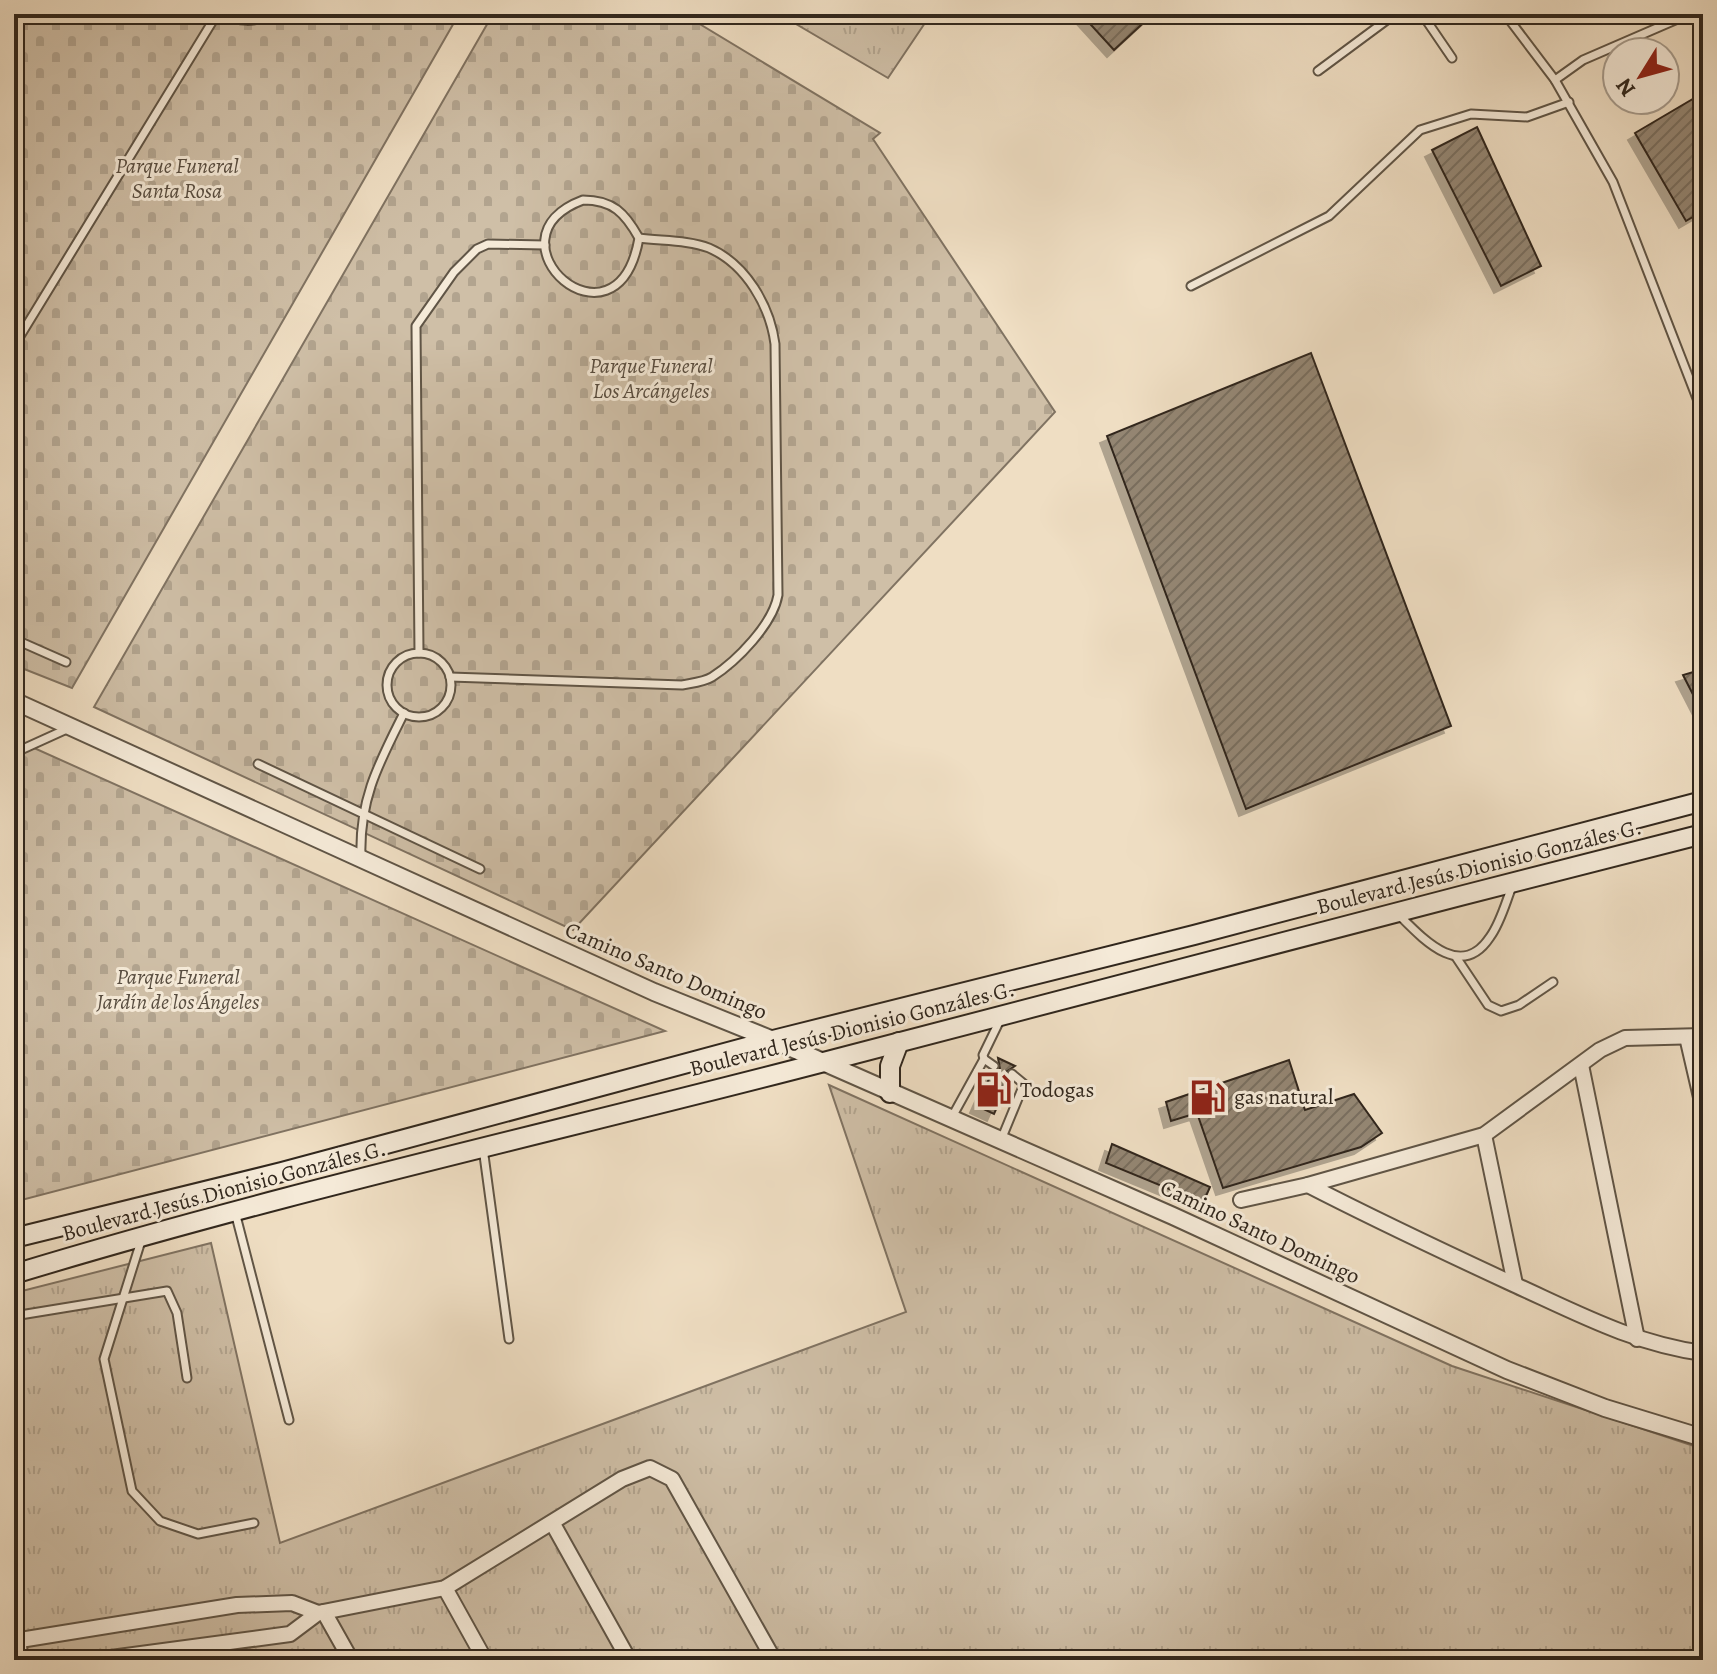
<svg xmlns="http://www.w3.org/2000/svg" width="1717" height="1674" font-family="Alegreya,serif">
<defs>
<pattern id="grass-tufts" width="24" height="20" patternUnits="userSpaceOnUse" patternTransform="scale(2)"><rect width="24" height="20" fill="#cfbfa7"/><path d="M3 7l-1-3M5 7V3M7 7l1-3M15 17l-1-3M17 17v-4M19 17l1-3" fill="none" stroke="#b2a48f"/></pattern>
<pattern id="cemetery-stones" width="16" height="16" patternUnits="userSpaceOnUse" patternTransform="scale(2)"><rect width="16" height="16" fill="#cfbfa7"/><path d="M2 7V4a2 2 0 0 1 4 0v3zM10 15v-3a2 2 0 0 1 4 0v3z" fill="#b2a48f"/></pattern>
<pattern id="building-hatch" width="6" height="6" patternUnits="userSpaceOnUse" patternTransform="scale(2)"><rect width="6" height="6" fill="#948673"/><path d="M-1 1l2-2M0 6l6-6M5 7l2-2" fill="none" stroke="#796e5e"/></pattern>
<filter id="shadow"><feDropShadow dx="-7" dy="7" stdDeviation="0" flood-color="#0004"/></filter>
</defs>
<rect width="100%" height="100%" fill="#efdec3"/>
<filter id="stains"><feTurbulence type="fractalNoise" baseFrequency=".0025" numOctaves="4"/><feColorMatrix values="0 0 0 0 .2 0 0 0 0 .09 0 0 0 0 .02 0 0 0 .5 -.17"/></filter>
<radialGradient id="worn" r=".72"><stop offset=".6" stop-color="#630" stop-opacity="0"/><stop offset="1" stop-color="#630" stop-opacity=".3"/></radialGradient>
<g fill="url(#grass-tufts)" stroke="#807362" stroke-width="2">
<polygon points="779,14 931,14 888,78"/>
<polygon points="829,1085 1452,1366 1703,1449 1703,1660 14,1660 14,1293 211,1243 280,1543 906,1312"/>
</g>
<g fill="url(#cemetery-stones)" stroke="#807362" stroke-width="2">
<polygon points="25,14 459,14 72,688 14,665 14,34"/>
<polygon points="493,14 683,14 880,133 873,139 1055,412 573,930 94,707"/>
<polygon points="14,739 665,1031 14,1202"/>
</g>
<g fill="url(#building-hatch)" stroke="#31271d" stroke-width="2" filter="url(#shadow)">
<polygon points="1081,14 1153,14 1114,50"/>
<polygon points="1703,93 1703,211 1686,221 1635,133"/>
<polygon points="1477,127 1541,266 1501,286 1432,150"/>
<polygon points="1311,353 1451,726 1246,809 1107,436"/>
<polygon points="1703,669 1703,714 1683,675"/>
<polygon points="998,1058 1015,1066 1006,1072 1009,1080 994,1114 977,1106 992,1072 1000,1069"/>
<polygon points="1289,1060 1305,1110 1354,1094 1382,1133 1361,1147 1223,1188 1197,1113 1171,1121 1166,1102"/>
<polygon points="1112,1144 1210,1187 1203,1203 1106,1163"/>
</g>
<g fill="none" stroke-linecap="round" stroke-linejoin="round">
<defs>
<g id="service">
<path d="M220 14C239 22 254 23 274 14"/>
<polyline points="1422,14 1452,58"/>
<polyline points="1505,14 1555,80 1613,182 1703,414"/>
<polyline points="1318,71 1395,14"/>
<polyline points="1555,80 1583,60 1680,18"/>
<path d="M583 200C613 200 625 213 639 238 617 363 479 239 583 200Z"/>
<polyline points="1191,286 1329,216 1420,130 1471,114 1527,117 1569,102"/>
<polyline points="14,346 217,14"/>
<polyline points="14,639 66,662"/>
<polyline points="419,653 416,326 454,272 477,249 488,244 545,245"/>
<circle cx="419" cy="685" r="32"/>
<path d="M450 677 682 685C692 683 704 682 712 677 737 661 773 624 778 595L775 344C770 306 746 264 709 248 689 240 661 241 639 238"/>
<polyline points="14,753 69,728"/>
<polyline points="258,764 480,869"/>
<path d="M361 857C359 799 379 763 404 713"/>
<path d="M1398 914C1423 939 1461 981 1490 937 1501 922 1506 901 1513 884"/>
<polyline points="1456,957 1488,1005 1501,1011 1519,1005 1553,982"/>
<polyline points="994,1066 984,1059 983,1055 1001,1018"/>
<polyline points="952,1117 984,1059"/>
<polyline points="1001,1140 1024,1084 1012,1074"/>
<polyline points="483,1148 509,1339"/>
<polyline points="235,1212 289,1420"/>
<polyline points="141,1241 104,1359 132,1491 160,1521 198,1534 254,1523"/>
<polyline points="14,1316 167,1291 177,1313 187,1378"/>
</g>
<g id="minor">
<polyline points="1687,1037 1703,1106"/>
<polyline points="1581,1065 1637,1339"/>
<polyline points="1484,1135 1515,1284"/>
<path d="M1308 1185C1376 1220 1444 1252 1513 1284 1575 1312 1634 1344 1703 1353"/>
<polyline points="1241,1200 1308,1185 1484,1135 1600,1050 1625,1038 1703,1036"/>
<polyline points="553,1524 629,1660"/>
<polyline points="445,1588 485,1660"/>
<polyline points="324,1612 351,1660"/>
<polyline points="18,1640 21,1660"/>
<polyline points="14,1641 237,1605 292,1603 318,1613"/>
<polyline points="96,1660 290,1634 318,1613 445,1588 622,1479 650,1468 672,1479 774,1660"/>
</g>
<polyline id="tertiary" points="14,701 654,992 773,1040 1173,1216 1507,1370 1605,1408 1703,1438"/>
<g id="secondary">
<polyline points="890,1093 890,1066 899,1042"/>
<polyline points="14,1238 282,1172 773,1040 1194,935 1703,801"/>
<path d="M14 1274C280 1193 551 1133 820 1063 1114 987 1408 908 1703 834"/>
</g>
</defs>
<use href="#service" stroke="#605546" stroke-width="11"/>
<use href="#minor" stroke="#605546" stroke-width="18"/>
<use href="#tertiary" stroke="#605546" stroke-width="20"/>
<use href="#secondary" stroke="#31271d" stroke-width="22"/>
<use href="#service" stroke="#f5ead8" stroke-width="7"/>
<use href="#minor" stroke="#f5ead8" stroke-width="14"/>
<use href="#tertiary" stroke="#f5ead8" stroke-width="16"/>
<use href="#secondary" stroke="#f5ead8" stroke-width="18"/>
</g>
<defs>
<symbol id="fuel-bare" viewBox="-9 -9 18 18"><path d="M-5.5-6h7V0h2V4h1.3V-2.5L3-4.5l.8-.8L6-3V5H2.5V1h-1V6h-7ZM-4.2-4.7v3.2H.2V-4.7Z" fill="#8f2418" stroke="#f5ead8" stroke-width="2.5" paint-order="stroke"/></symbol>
</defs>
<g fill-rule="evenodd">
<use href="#fuel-bare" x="968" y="1064" width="51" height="51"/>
<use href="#fuel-bare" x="1182" y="1072" width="51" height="51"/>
</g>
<g text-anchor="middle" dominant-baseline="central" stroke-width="6" stroke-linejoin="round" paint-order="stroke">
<g font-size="22" font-style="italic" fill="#584d40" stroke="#f5ead8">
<text x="177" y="166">Parque Funeral<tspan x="177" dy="25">Santa Rosa</tspan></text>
<text x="651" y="366">Parque Funeral<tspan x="651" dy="25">Los Arcángeles</tspan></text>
<text x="178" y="977">Parque Funeral<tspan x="178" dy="25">Jardín de los Ángeles</tspan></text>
</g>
<g font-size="22" fill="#31271d" stroke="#f5ead8">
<text transform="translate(1479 867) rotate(-14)">Boulevard Jesús Dionisio Gonzáles G.</text>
<text transform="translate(666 971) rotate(23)">Camino Santo Domingo</text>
<text transform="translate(852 1029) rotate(-14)">Boulevard Jesús Dionisio Gonzáles G.</text>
<text transform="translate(224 1191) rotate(-15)">Boulevard Jesús Dionisio Gonzáles G.</text>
<text transform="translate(1260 1232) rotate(25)">Camino Santo Domingo</text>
</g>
<g font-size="22" fill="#31271d" stroke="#f5ead8" text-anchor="start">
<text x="1020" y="1090">Todogas</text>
<text x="1234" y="1097">gas natural</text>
</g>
</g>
<rect width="1717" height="1674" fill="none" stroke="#efdec3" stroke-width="48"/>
<rect x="16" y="16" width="1685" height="1642" fill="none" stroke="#31271d" stroke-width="4"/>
<rect x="24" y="24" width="1669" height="1626" fill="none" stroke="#31271d" stroke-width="2"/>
<g transform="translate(1641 76) rotate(233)"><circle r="38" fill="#f5ead8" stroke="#a79c8d" stroke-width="2"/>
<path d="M0-6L14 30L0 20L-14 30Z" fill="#8f2418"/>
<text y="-12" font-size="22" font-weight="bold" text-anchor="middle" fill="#31271d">N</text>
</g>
<rect width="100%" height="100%" filter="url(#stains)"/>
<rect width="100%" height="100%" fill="url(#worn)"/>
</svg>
